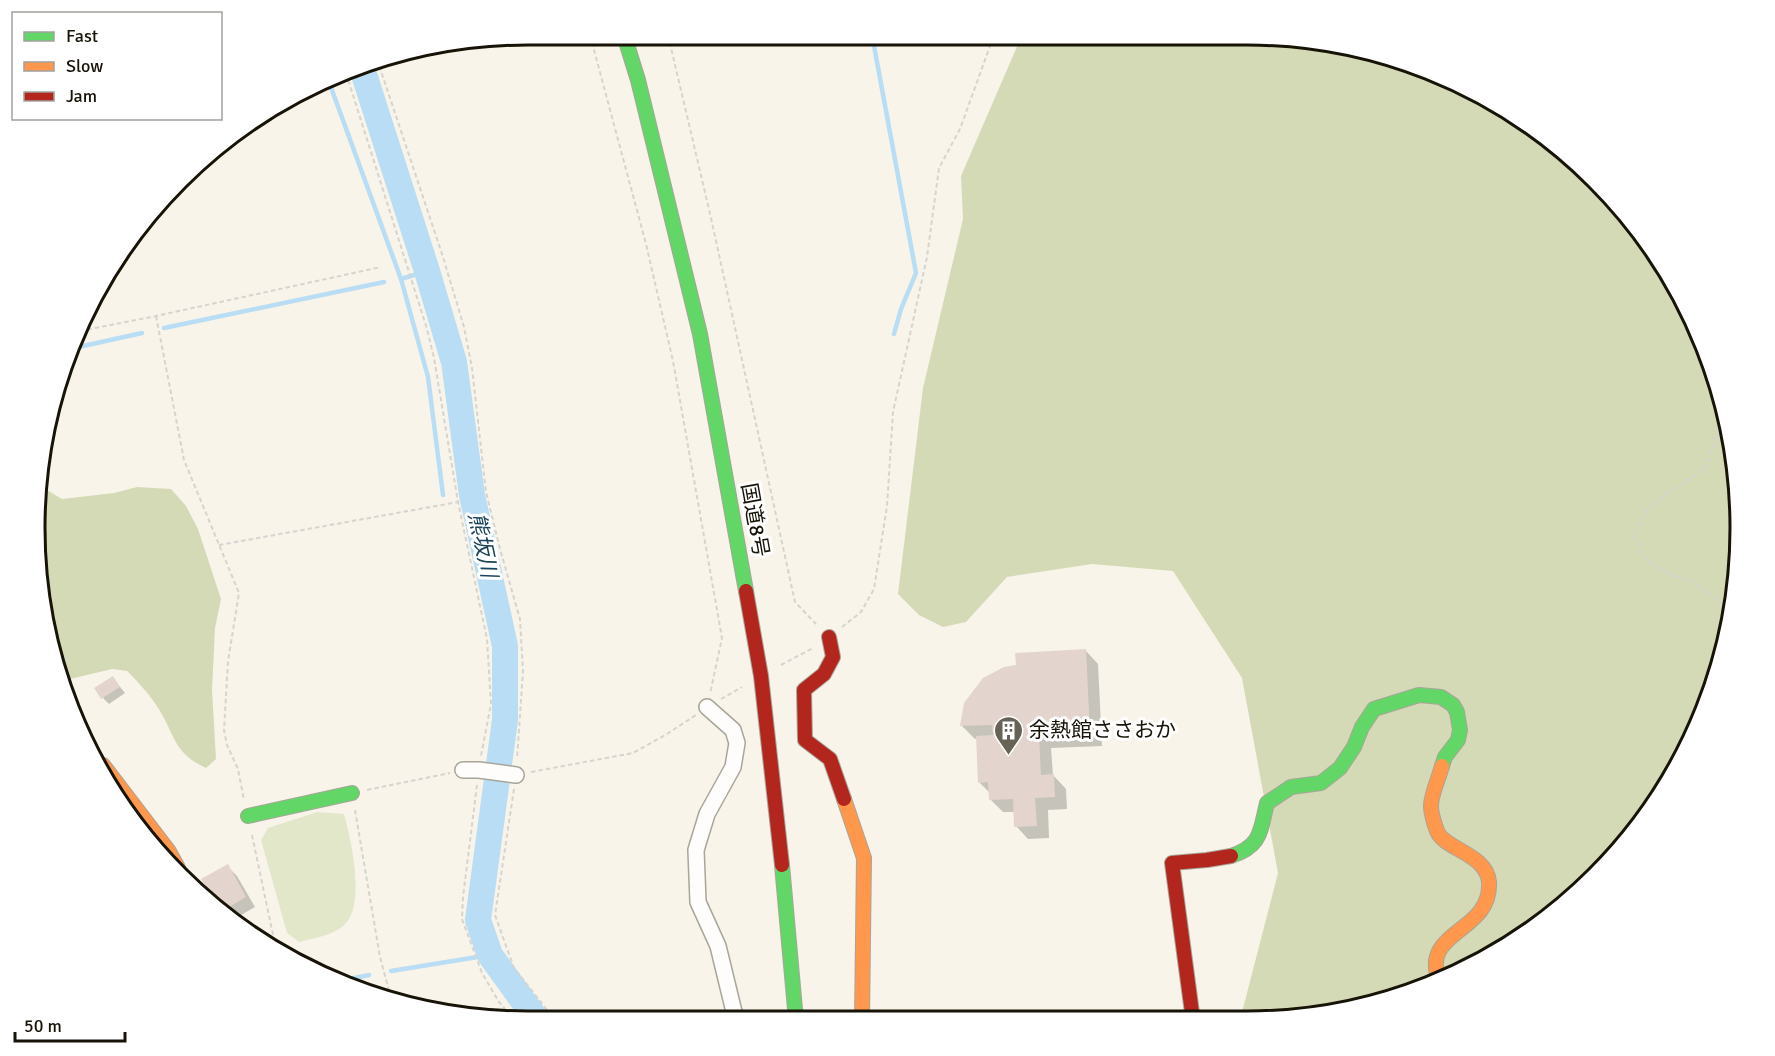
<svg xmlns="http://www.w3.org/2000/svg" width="1775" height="1056" font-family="Signika,'Noto Sans JP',sans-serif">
<rect width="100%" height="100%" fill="#f8f4e9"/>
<path fill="#e3e7c9" d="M317 812 344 814C351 839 367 908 343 926 331 936 314 938 299 942L287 933 261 840 268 828Z"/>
<g fill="#d5dab6">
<polygon points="1022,35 1280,36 1406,61 1521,118 1596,179 1658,254 1703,339 1731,432 1740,528 1731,625 1703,717 1657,802 1596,877 1494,955 1405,995 1280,1020 1240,1020 1278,873 1242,678 1173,571 1092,564 1007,577 966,622 943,627 919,615 898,594 923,388 963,219 961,176"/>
<path d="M43 478 47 490 62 499 114 493 137 487 171 489 186 506 198 529 221 599 215 628 212 690 216 759 206 768C174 753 176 738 160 711 152 697 139 683 127 671L112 669 62 681 59 679 35 528Z"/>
</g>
<g fill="#0003">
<polygon points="1086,651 1098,664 1102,746 1051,748 1053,775 1066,789 1067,809 1048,810 1049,838 1028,839 1016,826 1015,812 1003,812 990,799 990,793 979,782 977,738 975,739 962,726"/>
<polygon points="113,678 125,693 109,704 103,698"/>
<polygon points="227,866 237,876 255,907 234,919 217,904 203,880"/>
</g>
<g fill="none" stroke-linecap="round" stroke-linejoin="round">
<g stroke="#b8ddf4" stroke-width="4.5">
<polyline points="872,35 916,273 901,309 894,334"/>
<polyline points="329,82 401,279 428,377 443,495"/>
<polyline points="401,279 427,271"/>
<polyline points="164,328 384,282"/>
<polyline points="74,348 142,333"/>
<polyline points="391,971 490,955"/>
<polyline points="340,981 369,975"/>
</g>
<polyline stroke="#b8ddf4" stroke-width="26" points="361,65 427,271 454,362 472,495 505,646 505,720 478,920 490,955 537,1020"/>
</g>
<g fill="#e3d5ce">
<polygon points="1086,649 1090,733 1039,736 1041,775 1054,774 1055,797 1035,798 1037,826 1014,827 1013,799 989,800 988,782 978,783 976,736 993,735 992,725 960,726 964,703 983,678 1004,667 1016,665 1015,653"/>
<polygon points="113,676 120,687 101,699 94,688"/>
<polygon points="228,864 246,897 224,910 213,900 201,879"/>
</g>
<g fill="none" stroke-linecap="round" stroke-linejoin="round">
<defs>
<g id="street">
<polyline points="707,707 733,730 737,743 733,767 707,814 696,850 698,902 718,946 736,1020"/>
<polyline points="463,770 479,770 516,775"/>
</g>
<g id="fast">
<polyline points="624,35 638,80 700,334 746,591"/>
<polyline points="248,816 352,793"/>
<path d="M1231 856C1262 846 1260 831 1267 803L1291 787 1321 783 1340 768 1354 747 1362 727 1374 709 1419 695 1441 697 1453 705 1457 712 1460 730 1458 740 1445 757 1442 766"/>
<polyline points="782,865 796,1020"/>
</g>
<g id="slow">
<polyline points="103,765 168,850 178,868"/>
<polyline points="844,799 864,858 862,1020"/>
<path d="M1439 980C1420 930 1492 933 1489 882 1487 855 1446 849 1438 833 1435 827 1431 813 1431 806 1431 794 1439 778 1442 766"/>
</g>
<g id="jam">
<polyline points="746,591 761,676 782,865"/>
<polyline points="829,637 833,657 824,674 804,690 805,740 830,759 844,799"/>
<polyline points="1193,1020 1172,863 1207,860 1231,856"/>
</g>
</defs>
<use href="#street" stroke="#a8a599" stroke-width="18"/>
<use href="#fast" stroke="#a8a599" stroke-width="16"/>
<use href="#slow" stroke="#a8a599" stroke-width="16"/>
<use href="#jam" stroke="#a8a599" stroke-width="16"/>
<g stroke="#d5d4d0" stroke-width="2" stroke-dasharray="4.5 3" stroke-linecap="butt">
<polyline points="590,35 646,244 673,361 722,638 710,694"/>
<polyline points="668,35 711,218 795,602 816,624"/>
<polyline points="377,59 443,257 464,327 472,368 486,492 500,549 520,619 523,671 517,759"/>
<polyline points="346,73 427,329 434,358 458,502 487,639 491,704 481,756"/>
<polyline points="156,316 184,460 239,593 228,661 224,730 227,745 238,769 244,800"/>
<polyline points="80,331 156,316 381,267"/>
<polyline points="1727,417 1722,421 1705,469 1662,497 1643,515 1634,535 1645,559 1666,573 1689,580 1718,600 1732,615"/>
<polyline points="219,545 458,502"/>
<polyline points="842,627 861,612 874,589 887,506 893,412 927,257 939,168 960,129 994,35"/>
<polyline points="781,665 813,648"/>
<polyline points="721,699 742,687"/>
<polyline points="531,772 633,753 667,734 696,715"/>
<polyline points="477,785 463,897 462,919 482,973 499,1002 514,1020"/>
<polyline points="514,789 495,915 514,968 555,1020"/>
<polyline points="367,790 450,773"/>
<polyline points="355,810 380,957 391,998 393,1000"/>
<polyline points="252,835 276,949"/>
</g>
<use href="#street" stroke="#fefdfc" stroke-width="15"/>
<use href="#fast" stroke="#63d668" stroke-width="14"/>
<use href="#slow" stroke="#ff974d" stroke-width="14"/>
<use href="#jam" stroke="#b3261e" stroke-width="14"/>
</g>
<defs>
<symbol id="building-pin" viewBox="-11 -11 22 30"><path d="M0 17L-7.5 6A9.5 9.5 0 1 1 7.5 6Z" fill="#666256" stroke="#fff"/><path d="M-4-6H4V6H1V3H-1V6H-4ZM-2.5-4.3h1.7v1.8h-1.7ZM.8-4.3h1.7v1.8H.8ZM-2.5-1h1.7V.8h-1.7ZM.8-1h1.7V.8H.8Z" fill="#fff"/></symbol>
</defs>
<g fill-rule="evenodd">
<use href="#building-pin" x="992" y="714" width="33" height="45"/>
</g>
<g text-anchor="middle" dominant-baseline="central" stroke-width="6" stroke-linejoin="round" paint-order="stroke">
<g font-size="21" fill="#171307" stroke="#fff">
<text transform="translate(755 520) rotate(80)">国道8号</text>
</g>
<g font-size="21" fill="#171307" stroke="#fff" text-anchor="start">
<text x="1029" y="730">余熱館ささおか</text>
</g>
<g font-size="22" font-style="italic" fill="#19445d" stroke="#fff">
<text transform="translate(483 545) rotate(78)">熊坂川</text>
</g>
</g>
<path d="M0 0H1775V1056H0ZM528 45H1247A483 483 0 0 1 1730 528V528A483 483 0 0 1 1247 1011H528A483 483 0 0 1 45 528V528A483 483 0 0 1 528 45Z" fill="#fff" fill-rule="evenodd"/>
<path fill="none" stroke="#171307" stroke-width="3" d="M528 45H1247A483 483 0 0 1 1730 528V528A483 483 0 0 1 1247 1011H528A483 483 0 0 1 45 528V528A483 483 0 0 1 528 45Z"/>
<rect x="12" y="12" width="210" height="108" fill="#ffffff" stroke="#a2a19c" stroke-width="1.5"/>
<rect x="24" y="32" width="30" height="9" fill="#63d668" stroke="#a2a19c" stroke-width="1.5"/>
<text x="66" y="42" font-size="18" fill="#171307">Fast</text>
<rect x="24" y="62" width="30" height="9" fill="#ff974d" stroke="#a2a19c" stroke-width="1.5"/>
<text x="66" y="72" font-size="18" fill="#171307">Slow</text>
<rect x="24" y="92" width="30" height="9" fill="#b3261e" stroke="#a2a19c" stroke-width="1.5"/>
<text x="66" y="102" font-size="18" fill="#171307">Jam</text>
<path d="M15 1032v9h110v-9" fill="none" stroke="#171307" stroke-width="3"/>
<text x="24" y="1032" font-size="18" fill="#171307" stroke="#ffffff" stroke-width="4.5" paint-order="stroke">50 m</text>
</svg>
